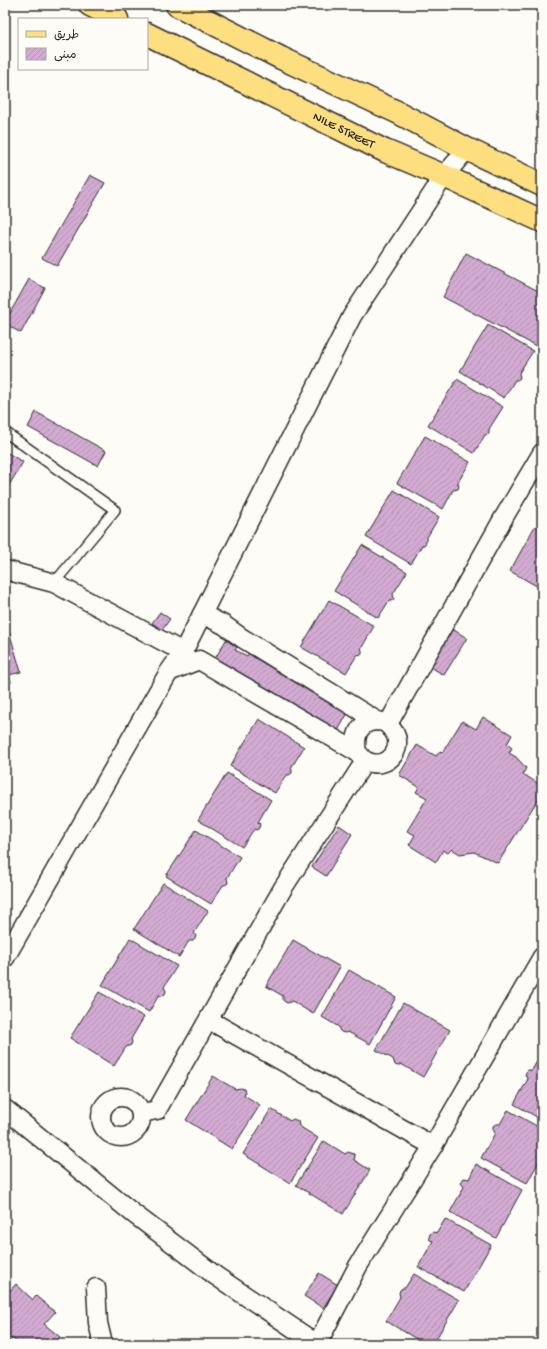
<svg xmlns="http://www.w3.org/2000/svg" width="547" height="1349" font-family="'Gochi Hand','Playpen Sans Arabic',sans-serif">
<defs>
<pattern id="building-hatch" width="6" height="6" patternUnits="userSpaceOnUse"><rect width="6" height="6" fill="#d2aad2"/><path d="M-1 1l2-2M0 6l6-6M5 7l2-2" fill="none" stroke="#b492b4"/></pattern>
</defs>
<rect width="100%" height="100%" fill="#fdfcf7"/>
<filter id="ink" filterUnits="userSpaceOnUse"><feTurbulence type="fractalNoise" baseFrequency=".025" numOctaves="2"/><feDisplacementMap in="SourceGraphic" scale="8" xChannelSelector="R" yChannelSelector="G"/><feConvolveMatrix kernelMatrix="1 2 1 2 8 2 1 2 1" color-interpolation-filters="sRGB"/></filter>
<g filter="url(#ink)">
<g fill="url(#building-hatch)" stroke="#2b2b2b">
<polygon points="90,175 105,183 57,266 42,258"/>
<polygon points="466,253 542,293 542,334 536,346 443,297"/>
<polygon points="29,279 45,288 21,333 5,324 5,322"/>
<polygon points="488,325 533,351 519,373 520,378 517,380 515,380 504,398 460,371"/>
<polygon points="457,379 503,407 489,429 489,434 485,435 474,453 428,425"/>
<polygon points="36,412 106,451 98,466 28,427"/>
<polygon points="425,436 470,462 457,484 459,485 458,489 453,490 443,509 397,483"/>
<polygon points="6,452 23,462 5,492 5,454"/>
<polygon points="394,490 439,517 426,539 426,543 424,545 422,545 411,564 366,537"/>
<polygon points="535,526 542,530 542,589 510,571"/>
<polygon points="362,545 407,572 393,594 394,599 391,601 389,601 378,618 334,591"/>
<polygon points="329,600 374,626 361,649 362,650 362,654 357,655 346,673 301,647"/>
<polygon points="160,612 170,619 162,630 152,623"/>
<polygon points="452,629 467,638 444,675 429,666"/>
<polygon points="9,631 21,672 9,675 11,682 5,694 5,632"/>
<polygon points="226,640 237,647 235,650 247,656 249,653 349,711 336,734 213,662"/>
<polygon points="483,717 512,735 507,744 512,748 509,753 516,757 526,768 523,774 542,786 542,793 498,863 474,852 460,854 452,849 448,853 443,850 436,862 409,845 415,835 407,831 427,798 416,792 419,787 399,775 417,745 436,756 440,751 442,753 462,721 476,729"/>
<polygon points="259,719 304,747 291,768 292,770 292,773 289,775 286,775 275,793 230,766"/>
<polygon points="227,773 271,800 258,822 260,824 259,828 257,830 254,829 242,847 198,820"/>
<polygon points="339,825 352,834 326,876 312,867"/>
<polygon points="196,830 240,857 227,878 228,883 225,885 223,885 211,904 166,876"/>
<polygon points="163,883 208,911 194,933 196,936 195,939 193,941 189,941 179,957 134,929"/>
<polygon points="130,938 177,966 164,987 166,991 165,994 162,996 159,995 149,1012 102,985"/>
<polygon points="293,940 340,967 313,1014 292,1001 288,1003 285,1002 283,1000 283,996 266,986"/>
<polygon points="349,970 396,997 370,1044 348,1032 345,1033 341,1032 339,1030 339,1027 322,1017"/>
<polygon points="99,992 144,1017 131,1039 132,1042 131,1045 126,1047 114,1066 70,1038"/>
<polygon points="403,1003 450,1030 423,1077 401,1064 398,1066 395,1065 393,1059 376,1050"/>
<polygon points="540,1056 542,1057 542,1120 514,1104 528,1079 525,1075 526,1072 528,1070 532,1070"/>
<polygon points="213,1076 235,1089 241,1088 244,1089 245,1092 244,1095 260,1105 232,1149 186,1120"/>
<polygon points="271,1109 290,1121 293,1119 298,1121 299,1126 318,1138 290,1183 243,1154"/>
<polygon points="508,1110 542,1129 542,1156 527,1183 481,1158 495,1133 493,1129 493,1126 496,1124 500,1124"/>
<polygon points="324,1141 345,1154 348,1152 354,1154 355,1156 354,1160 370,1170 343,1214 296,1185"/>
<polygon points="476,1164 522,1190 496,1238 450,1212 464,1187 461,1183 462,1180 464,1178 469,1179"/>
<polygon points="445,1219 491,1245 464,1292 418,1267 433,1241 430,1240 429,1237 430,1234 433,1232 437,1233"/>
<polygon points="319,1273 338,1285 323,1308 304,1296"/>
<polygon points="414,1274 459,1300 433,1344 425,1344 386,1321 400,1297 399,1293 400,1290 402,1288 405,1288"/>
<polygon points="16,1284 33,1300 36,1296 55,1312 44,1324 60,1337 54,1344 19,1344 12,1338 7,1344 5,1344 5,1296"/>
</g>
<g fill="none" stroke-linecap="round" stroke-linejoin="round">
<defs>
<polyline id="lane" points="5,432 115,510 54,583"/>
<g id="street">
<polyline points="5,570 54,583 183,652"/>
<polyline points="202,614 224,625 242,638 377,721"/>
<path d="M169 672 199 660 357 752C360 755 362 759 366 761 389 772 408 745 390 727 387 723 381 721 376 721 358 722 354 737 357 752"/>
<polyline points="388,724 504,517 542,453"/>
<polyline points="5,958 169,672 183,652 352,316 444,176 467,149"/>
<polyline points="209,1020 433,1146"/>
<circle cx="121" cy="1117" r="20"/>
<polyline points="5,1109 134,1214 216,1276 317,1344 358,1266 433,1146 542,957"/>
<polyline points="141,1113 157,1110 283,888 365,761"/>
<polyline points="96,1288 98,1323 103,1344"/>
</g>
<g id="primary">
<polyline points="90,5 117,19"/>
<polyline points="177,5 281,58 397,112 467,149 542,185"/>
<path id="s1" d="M147 34 385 151 444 176 542 221"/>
</g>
</defs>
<use href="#lane" stroke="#2b2b2b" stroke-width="12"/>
<use href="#street" stroke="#2b2b2b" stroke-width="21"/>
<use href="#primary" stroke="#2b2b2b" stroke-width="25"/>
<use href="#lane" stroke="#fdfcf7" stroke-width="9"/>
<use href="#street" stroke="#fdfcf7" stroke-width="18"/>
<use href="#primary" stroke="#fedf80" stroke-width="22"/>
</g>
</g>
<g text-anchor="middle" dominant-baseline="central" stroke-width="3" stroke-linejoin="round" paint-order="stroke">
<g font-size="13" fill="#2b2b2b" stroke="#fdfcf7">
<text stroke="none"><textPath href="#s1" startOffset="219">NILE STREET</textPath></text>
</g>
</g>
<rect width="547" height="1349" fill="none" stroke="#fdfcf7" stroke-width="20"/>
<rect x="10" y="10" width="527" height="1329" fill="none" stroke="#2b2b2b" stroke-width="1.5" filter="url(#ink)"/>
<rect x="18" y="18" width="130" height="52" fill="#fdfcf7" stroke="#a9a8a5"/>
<rect x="26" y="31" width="20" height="6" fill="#fedf80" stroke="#a9a8a5"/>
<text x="54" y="38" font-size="12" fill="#2b2b2b">طريق</text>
<rect x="26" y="48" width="20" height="12" fill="url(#building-hatch)" stroke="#a9a8a5"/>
<text x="54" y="58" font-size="12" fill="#2b2b2b">مبنى</text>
</svg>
